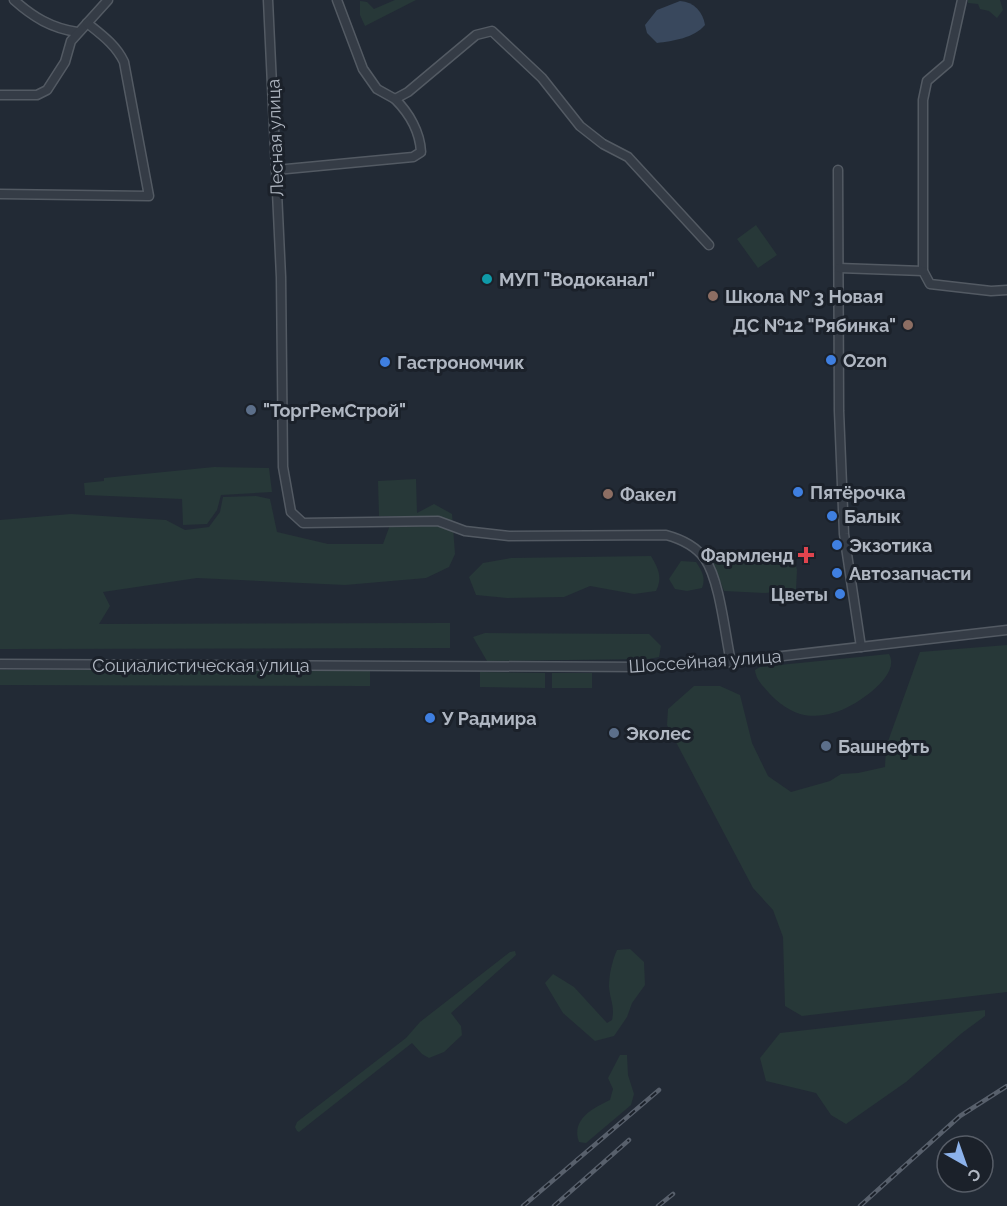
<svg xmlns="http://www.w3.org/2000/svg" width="1007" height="1206" font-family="Raleway,sans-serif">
<rect width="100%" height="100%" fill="#222a35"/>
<g fill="#273838">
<polygon points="395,0 416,0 365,26 360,15 360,1 367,2 374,9"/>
<polygon points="968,0 1000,0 1003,10 997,18 989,11 980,9 978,4 968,3"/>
<polygon points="756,225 777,255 758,268 737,239"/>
<polygon points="214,467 269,468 272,492 221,495 217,510 207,524 183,525 182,499 85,495 84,483 104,481 104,478"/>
<polygon points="416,479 417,513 434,504 452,514 455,554 449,567 426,578 345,585 197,578 103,592 110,606 99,624 450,623 450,648 0,649 0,520 71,514 166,520 185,530 209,527 220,512 223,497 256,496 270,499 277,532 328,544 383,544 390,525 411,516 379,516 378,481"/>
<polygon points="734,550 793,553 797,570 796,590 765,593 724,591 709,552"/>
<path d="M651 556C658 568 663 577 656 591L634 594 590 586 564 597 507 598 476 595 469 577 483 563 511 558Z"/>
<path d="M681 561 696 562C702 571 706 578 702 588L687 591 675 589 669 579Z"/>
<polygon points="485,633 649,634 661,646 659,657 649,659 487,661 473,637"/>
<polygon points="1007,645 1007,992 802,1016 785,1006 783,937 773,910 753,888 667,725 668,709 694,686 720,686 740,695 752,743 768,776 791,792 830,781 841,774 858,773 885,767 886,747 920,652"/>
<path d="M889 654C902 676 854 707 836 712 828 715 812 717 804 715 792 713 777 702 769 693 763 686 756 680 755 670L760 667Z"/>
<polygon points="0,670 370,670 370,686 0,685"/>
<polygon points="480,672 545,673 545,688 480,687"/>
<rect x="552" y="673" width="40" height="15"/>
<path d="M630 949 644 962 645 985 632 1003 627 1017 614 1036 595 1041 563 1013 545 983 553 974 574 987 607 1023 612 1020C615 1006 610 1000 609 987 609 975 612 961 617 950Z"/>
<polygon points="515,951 516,955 451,1013 461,1026 462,1035 444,1052 429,1058 422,1054 412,1043 299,1132 297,1131 295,1127 297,1122 406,1038 420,1022 510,952"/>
<polygon points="985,1010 985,1016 962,1033 906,1082 846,1124 831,1115 816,1093 766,1081 760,1058 780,1033"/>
<path d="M620 1055H627L628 1075 634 1094 631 1105 586 1143 579 1142C571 1119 593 1108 610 1100L613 1089 608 1078Z"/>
</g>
<path fill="#39485d" d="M680 1C694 2 703 12 705 25 694 38 673 41 657 43L647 33 645 25 657 10Z"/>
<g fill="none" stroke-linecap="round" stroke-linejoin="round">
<defs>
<g id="minor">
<path d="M14 0C33 17 51 28 77 32"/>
<path d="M268 0 281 277 283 467 291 512 303 523 438 521 465 531 509 536 666 535C681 539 695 545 705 559 720 581 725 635 731 662"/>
<polyline points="337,0 363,69 377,89 395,99 408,92 476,35 492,31 542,78 580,126 603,144 628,157 709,245"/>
<polyline points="962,0 948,63 927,81 923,100 923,271 930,284 991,291 1007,290"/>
<polyline points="0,95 37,95 47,90 65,62 71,41 108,0"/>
<path d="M276 170 413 157 421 152C420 132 409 113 395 99"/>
<polyline points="838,170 839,411 844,534 861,647"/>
<path d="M0 194 149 196 124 62C116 45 102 35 87 23"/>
<polyline points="839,268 923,271"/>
<polyline points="0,664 644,667 731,662 1007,630"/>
</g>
</defs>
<use href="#minor" stroke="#535a63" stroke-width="11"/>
<use href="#minor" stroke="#353c46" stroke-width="8"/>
<defs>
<g id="rail">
<polyline points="523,1206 659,1090"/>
<polyline points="554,1206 629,1140"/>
<polyline points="658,1206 673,1194"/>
<polyline points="860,1206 960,1116 1007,1086"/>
</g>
</defs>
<use href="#rail" stroke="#58606c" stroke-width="4.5"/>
<use href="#rail" stroke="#1b212a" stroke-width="2" stroke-dasharray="7" stroke-linecap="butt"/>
</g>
<circle fill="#0f9aa8" stroke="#1b212a" stroke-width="2" cx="487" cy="279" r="6"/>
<g fill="#8d6e63" stroke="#1b212a" stroke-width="2">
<circle cx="713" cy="296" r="6"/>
<circle cx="908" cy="325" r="6"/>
<circle cx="608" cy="494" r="6"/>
</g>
<g fill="#3f7fe0" stroke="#1b212a" stroke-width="2">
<circle cx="831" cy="360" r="6"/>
<circle cx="385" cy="362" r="6"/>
<circle cx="798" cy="492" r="6"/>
<circle cx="832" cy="516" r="6"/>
<circle cx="837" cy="545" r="6"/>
<circle cx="837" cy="573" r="6"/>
<circle cx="840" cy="594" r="6"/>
<circle cx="430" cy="718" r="6"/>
</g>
<g fill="#5c6f8a" stroke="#1b212a" stroke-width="2">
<circle cx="251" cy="410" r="6"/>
<circle cx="614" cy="733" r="6"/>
<circle cx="826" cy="746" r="6"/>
</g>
<path fill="#e0444e" stroke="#1b212a" stroke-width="2" d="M803 546h6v6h6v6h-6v6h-6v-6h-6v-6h6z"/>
<g text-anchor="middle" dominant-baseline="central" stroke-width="6" stroke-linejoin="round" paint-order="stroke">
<g font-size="18" fill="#b0b7c2" stroke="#1b212a">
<text transform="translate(275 138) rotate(-92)">Лесная улица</text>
<text transform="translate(705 661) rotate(-4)">Шоссейная улица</text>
<text x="201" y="665">Социалистическая улица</text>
</g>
<g font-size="18" font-weight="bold" fill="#b0b7c2" stroke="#1b212a" text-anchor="start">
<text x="499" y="279">МУП "Водоканал"</text>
<text x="725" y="296">Школа № 3 Новая</text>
<text x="896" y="325" text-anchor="end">ДС №12 "Рябинка"</text>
<text x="843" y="360">Ozon</text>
<text x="397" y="362">Гастрономчик</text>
<text x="263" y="410">"ТоргРемСтрой"</text>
<text x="810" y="492">Пятёрочка</text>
<text x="620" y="494">Факел</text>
<text x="844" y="516">Балык</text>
<text x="849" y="545">Экзотика</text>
<text x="794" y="555" text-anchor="end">Фармленд</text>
<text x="849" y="573">Автозапчасти</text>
<text x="828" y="594" text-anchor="end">Цветы</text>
<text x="442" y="718">У Радмира</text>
<text x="626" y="733">Эколес</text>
<text x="838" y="746">Башнефть</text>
</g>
</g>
<g transform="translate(965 1164) rotate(140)"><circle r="28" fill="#1b212a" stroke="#575d67" stroke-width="1.5"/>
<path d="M0-4.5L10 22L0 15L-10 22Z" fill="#8cb2eb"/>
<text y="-9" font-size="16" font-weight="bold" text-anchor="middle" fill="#b0b7c2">С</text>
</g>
</svg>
